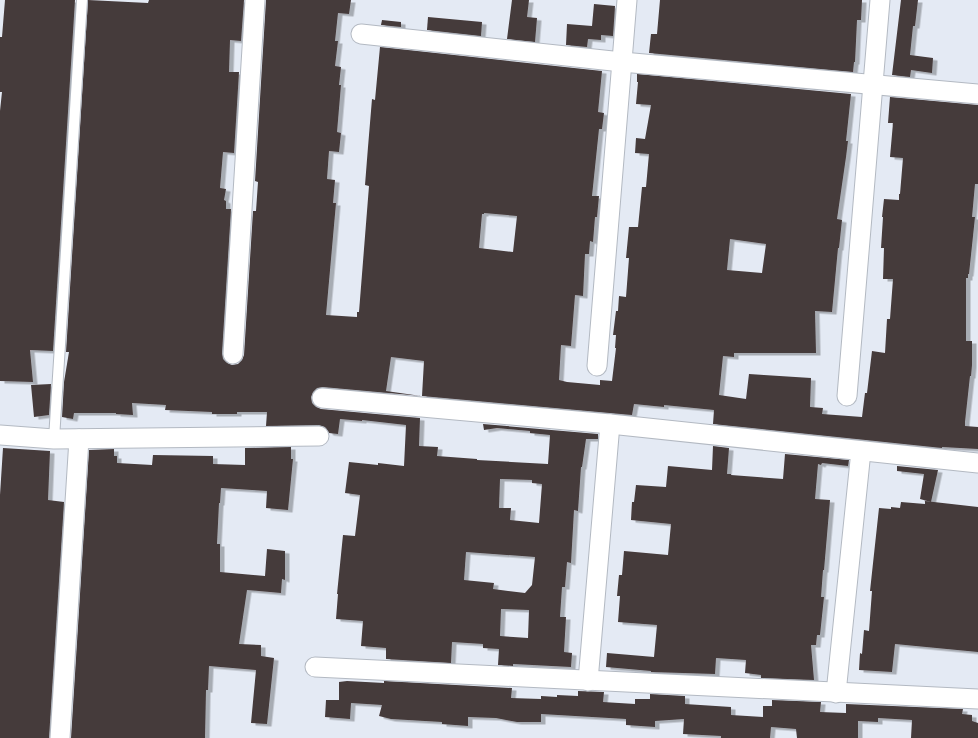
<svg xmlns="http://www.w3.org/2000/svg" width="978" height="738" font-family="Inter,sans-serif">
<defs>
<filter id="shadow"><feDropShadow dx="4.5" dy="2.5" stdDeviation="0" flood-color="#0004"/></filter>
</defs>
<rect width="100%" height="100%" fill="#e4eaf4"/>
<g fill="#453a3a" fill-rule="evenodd" filter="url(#shadow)">
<polygon points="5,0 75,0 53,351 30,350 33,382 0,381 0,111 2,92 0,92 0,37 2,37"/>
<path d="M88 0 148 3 149 0H244L241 41 230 40 229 72H239L234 153 223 152 220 188 226 189 224 200 226 201V209H231L222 353 223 359 227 363 232 365 238 364 242 360 244 355 253 211H256L258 182 255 181 266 0H351L349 14 338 13 335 41H338L335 66 341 67 339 85H341L337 132 341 133 339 152 329 151 327 179 335 180 333 203H336L326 315 357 317V312H359L369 186 365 185 368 147 372 99 375 100 380 47 602 71 598 112 604 113 602 129H599L592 196H599L597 217H595L593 242 590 241 589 254H585L583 296 575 295 571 346 561 345 559 380 567 382 600 385V380L612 381 616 348H615L616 335H613L616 311H618L619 296 626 297 629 258H626L629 227H638L642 187H646L649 154 635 153 636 138 645 139 651 105 636 104 638 82H637V74L851 94 846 141H848L846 157 837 219 842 220 839 248H838L832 312 815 311 816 353H734V357L723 356 719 395 746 399 749 374 811 378 810 407 823 408 822 414 862 417 865 393H867L872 351 885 353 887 319H890L893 279H883L884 248H881L883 217H882L884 199 899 200V194H900L903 158 890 157 893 123H888L890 97 978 105V184H975L972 217H975L969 274H968V278H966V341H972V365L971 376H970L965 422V426L978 427V449L942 447V448L713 424 714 410 664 405V407L634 404 632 415 422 396 424 361 391 357 386 391 421 396 323 387 317 388 313 392 311 397 312 403 316 407 321 409 420 418 419 446 438 447 437 456 477 459V460L548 464 550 435 530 433V431L497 428 484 430 483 424 598 434V439H586L582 467H581L578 511 574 510 571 563 567 562 565 587H562L560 617H566L564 652 572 653 571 667 513 664V666L498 665 499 649 483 648V644L452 642 451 663 386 659V648L361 646 363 621 336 619 338 594H337L343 535 355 536 360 495 345 493 349 462 378 465V463L404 466 406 425 362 420V421L340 419 338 434 329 433 325 427 319 425 266 426 267 412H237V414H212V412L165 410 166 405 132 403 133 415 116 414V413H74L73 419 62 417 64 382 69 352H66ZM484 213 517 216 513 252 479 248 482 214H484ZM730 239 766 244 762 273 727 270ZM500 479 532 480V483L542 484 539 523 510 520 511 508H499ZM466 552 535 557 532 585 525 593 493 589 494 583 464 580ZM501 609 529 610 528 638 500 636Z"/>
<polygon points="512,0 529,0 527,17 537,18 535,42 507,39"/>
<polygon points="660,0 862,0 861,20 857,20 855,62 854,62 853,72 649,53 651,34 657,34"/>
<polygon points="901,0 918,0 915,26 913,26 910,55 933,58 932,73 911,70 910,77 892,75"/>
<polygon points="594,4 615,6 613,36 601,35 601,40 588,39 587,47 566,45 567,24 592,26"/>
<polygon points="428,17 482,22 481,36 427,30"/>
<polygon points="382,20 401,22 401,27 381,25"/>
<polygon points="51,384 49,415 34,417 31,385"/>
<polygon points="713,446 729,448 727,474 731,474 731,475 783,479 785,454 849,460 848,466 822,463 821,465 818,464 815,499 830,500 824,570 823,570 821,597 824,597 820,635 817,635 816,645 811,645 814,680 761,678 761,675 745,673 746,660 716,658 715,674 651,672 651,671 606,667 607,653 654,657 657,625 618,622 620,596 617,596 619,575 622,575 624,551 668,555 671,524 631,520 632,502 634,502 636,485 666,487 668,466 712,470"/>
<polygon points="291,447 291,459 293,459 288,510 266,508 267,491 221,488 220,503 219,503 217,544 220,544 220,572 265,576 267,549 285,551 285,580 282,579 281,593 247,590 239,644 261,645 261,656 274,658 267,724 251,723 256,670 209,666 208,690 206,690 205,738 71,738 89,450 114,449 114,456 117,456 117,463 152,465 153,455 213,456 213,464 245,465 245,448"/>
<polygon points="3,448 50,451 48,500 64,502 49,738 0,738 0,495"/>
<polygon points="897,466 938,470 931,502 920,499 924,474 897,471"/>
<polygon points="925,501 978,507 978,652 895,644 892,672 859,670 860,653 862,654 864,630 869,631 872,591 870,591 879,508 891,509 891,507 900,508 901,502 925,504"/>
<polygon points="347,681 384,683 384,681 512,688 511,698 541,699 541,696 557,697 557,695 578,696 578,691 604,692 603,702 635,704 635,699 650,699 650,694 685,696 685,704 731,707 731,715 763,717 763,706 772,706 772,700 821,702 820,712 846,713 846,704 963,709 962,714 972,715 972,721 978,723 978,738 911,738 912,720 878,718 878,722 858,721 858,738 797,738 796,729 771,727 770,738 721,738 721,736 683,734 684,719 655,721 655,727 626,725 626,719 541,714 541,722 517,722 496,718 468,717 468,726 442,724 442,722 391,719 379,716 382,705 351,703 350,719 325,717 326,700 339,700 339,682"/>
</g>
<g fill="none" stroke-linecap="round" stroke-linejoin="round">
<defs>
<polyline id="lane" points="54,439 82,0"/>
<g id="street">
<polyline points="361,34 622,62 978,94"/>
<polyline points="233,354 255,0"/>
<polyline points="597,366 627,0"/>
<polyline points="847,396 880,0"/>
<polyline points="322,398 610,424 978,463"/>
<polyline points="0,435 54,439 319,436"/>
<polyline points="315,667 978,699"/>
<polyline points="588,681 610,424"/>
<polyline points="836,693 861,451"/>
<polyline points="60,738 79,439"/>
</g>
</defs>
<use href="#lane" stroke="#b3b9c2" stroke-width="12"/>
<use href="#street" stroke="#b3b9c2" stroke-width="21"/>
<use href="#lane" stroke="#fff" stroke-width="10"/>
<use href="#street" stroke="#fff" stroke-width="19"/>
</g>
</svg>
